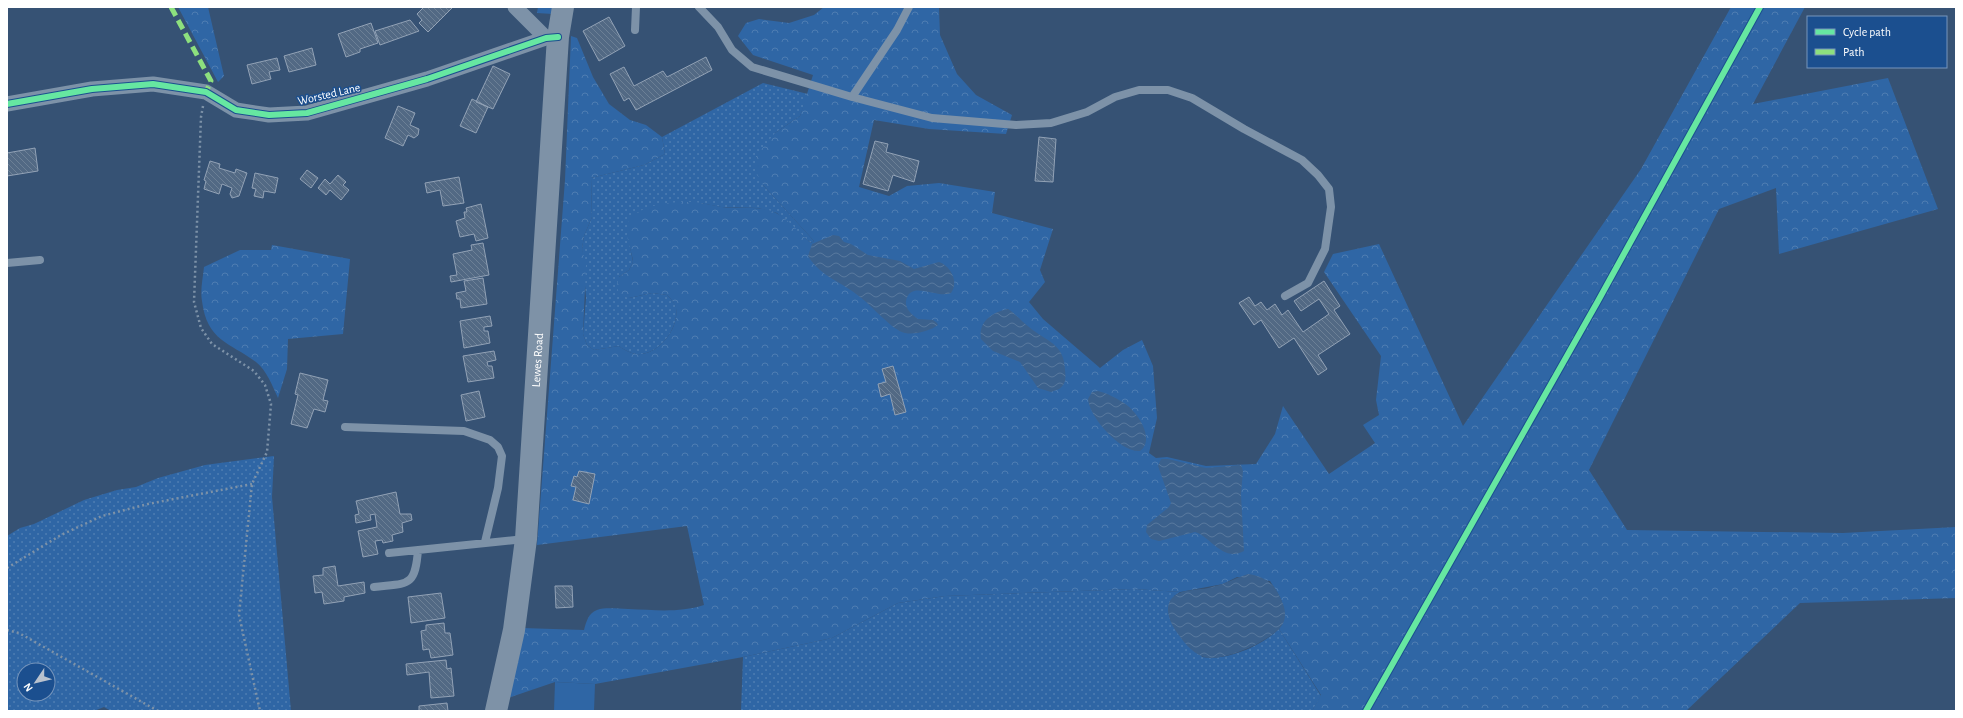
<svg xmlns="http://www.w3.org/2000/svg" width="1963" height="718" font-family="'Alegreya Sans',sans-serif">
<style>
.grass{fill:url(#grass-dots);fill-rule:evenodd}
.forest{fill:url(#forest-crowns)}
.pitch{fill:#2f66a5}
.water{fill:url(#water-waves)}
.building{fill:url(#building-back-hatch);stroke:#92a2b6}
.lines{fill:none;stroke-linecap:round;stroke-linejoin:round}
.path{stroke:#7d92a8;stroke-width:2.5;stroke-dasharray:2 3;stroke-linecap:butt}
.lane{stroke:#7d92a8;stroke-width:8}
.street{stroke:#7d92a8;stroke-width:15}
.highway{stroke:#7e92a7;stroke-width:22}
.quiet{stroke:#8de07e;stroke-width:5;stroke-dasharray:10 5;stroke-linecap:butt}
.cycleway-casing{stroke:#1b4f8f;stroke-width:8}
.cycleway{stroke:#66e7a1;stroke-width:6}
.labels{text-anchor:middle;stroke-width:3;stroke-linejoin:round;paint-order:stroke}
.street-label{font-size:12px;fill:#fff;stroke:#1b4f8f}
</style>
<defs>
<pattern id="grass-dots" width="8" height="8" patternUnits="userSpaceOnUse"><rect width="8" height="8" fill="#2f66a5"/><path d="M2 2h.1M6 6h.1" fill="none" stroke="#4e7db2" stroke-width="1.8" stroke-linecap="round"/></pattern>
<pattern id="forest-crowns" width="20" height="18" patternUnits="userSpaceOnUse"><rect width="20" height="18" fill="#2f66a5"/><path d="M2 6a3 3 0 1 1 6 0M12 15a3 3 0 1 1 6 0" fill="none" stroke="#4e7db2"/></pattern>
<pattern id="water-waves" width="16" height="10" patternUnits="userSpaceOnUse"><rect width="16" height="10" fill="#3b618d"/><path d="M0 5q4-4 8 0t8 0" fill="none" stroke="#58799e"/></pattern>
<pattern id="building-back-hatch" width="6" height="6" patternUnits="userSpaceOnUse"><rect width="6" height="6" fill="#526984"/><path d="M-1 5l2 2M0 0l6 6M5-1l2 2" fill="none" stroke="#6c8096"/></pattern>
</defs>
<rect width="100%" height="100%" fill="#365274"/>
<!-- grass -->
<path class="grass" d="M763,83L808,94L800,116L775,133L763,185L814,241L811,243L777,213L758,208L721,207L700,203L627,231L633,262L629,270L619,277L629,298L652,293L667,295C670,298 675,303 676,307C679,327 662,351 642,354C633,355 626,351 619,346L594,350L587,345L583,334L586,298L582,249L584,236L592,217L591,178L644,165L665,154L662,137Z
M274,456L272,497L291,711H111L104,707L94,711H7V536L20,528L34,524L84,500L117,490L136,487L158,478L205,465ZM24,670H48V694H24Z
M1134,589L1180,592L1174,596L1202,657C1227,661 1261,646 1279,629L1321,696L1312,711H741L743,657L832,638L898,603L945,596Z"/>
<!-- forest -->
<path class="forest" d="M178,7H208L224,76L218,82Z
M538,7H554L553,14L537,13Z
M824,7H939L940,35L957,74L976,95L1012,115L1006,134L929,129L874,120L859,187L889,196L907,186L939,183L995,192L992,213L1053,229L1040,270L1045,282L1029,302L1043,319L1100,368L1123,350L1142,340L1153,366L1157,418L1149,453L1156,458L1167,457L1206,466L1256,464L1275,434L1283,406L1329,474L1375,443L1363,425L1379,415L1376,400L1381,356L1324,272L1333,254L1379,244L1463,426L1641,169L1731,7H1805L1753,104L1888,78L1938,209L1779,254L1776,188L1719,209L1589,470L1627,530L1843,533L1956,527V598L1800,603L1686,711H1312L1321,695L1279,629C1291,612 1280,596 1270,581L1237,577L1223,584L1180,592L1134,589L945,596L898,603L832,638L743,657L595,684L555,682L505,699L522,628L584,630C586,623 588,613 597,610C606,607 618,609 628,609C655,610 679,613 704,605L687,526L537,545L565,180L571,36L577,38L593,77L609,104L630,120L646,125L662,137L665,154L644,165L591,178L592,217L584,236L582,249L586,265L583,334L587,345L594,350L619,346C626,351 633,355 642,354C662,351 679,327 676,308C675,303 670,298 667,295L652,293L629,298L619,295L617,285L619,277L629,270L633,262C632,250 624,235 628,223C635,203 684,200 701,203C708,204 715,206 722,207C740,209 760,205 776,213C787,218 802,235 811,243L814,241L763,185L756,173V156L775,133L800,116L813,75L753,55L738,36L746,23L759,19L789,23L814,15Z
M272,245L350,259L343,334L288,339L287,369L278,398C272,385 267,371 256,362C229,342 207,341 202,301C200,290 203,278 204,267L240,250H271Z"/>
<!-- pitch -->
<path class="pitch" d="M555,682L595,684L594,711H554Z"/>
<!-- water -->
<path class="water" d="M833,235L839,236L844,242L851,244L868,255L900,261L914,269L939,262C951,266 959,282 951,293C937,299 910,279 906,301C905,309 912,315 918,319L933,320L937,323L938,325C930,331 915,335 905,333C893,331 871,305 860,297C841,281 822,278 808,256L812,244Z
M1008,309C1016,314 1022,322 1029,327C1047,342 1064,343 1065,370C1066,378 1066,384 1059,389L1051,392L1038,388L1020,362L993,351L981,339C978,322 992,312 1008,309Z
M1098,391C1107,393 1116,398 1124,403C1137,411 1156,439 1140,451C1121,453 1089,417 1088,399L1092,392Z
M1161,459H1168L1206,468L1241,465L1243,471L1241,494L1244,551C1223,563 1209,535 1195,532L1159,541L1151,539L1146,532L1147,525L1169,507L1171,503L1158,466Z
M1248,574C1263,576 1272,582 1279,595C1283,604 1287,611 1284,621C1278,639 1226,660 1208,658C1195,656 1185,644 1178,634C1168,621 1160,599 1182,592C1191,589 1202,590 1212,587C1225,584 1236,578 1248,574Z"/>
<!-- building -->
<path class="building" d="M424,7H453L428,32L419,23L422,20L417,14Z
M609,17L625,46L599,61L583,31Z
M410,20L419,31L380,45L375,31Z
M371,23L378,43L360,49V52L346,57L338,34Z
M312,48L316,65L289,72L284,56Z
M706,57L712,70L636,110L629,98L624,101L610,74L624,67L634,86L663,71L667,77Z
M277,58L280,70L269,72L271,79L252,84L247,65Z
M493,66L510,74L493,109L476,102Z
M472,99L488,107L476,133L460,126Z
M398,106L415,113L410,125L419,129L418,135L414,138L408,135L403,146L385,138Z
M1039,137L1056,139L1053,182L1035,181Z
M875,141L888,144L886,152L919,161L914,182L893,175L888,191L863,184Z
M35,148L38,171L7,176V153Z
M210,161L220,164L219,168L235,173L236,169L247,173L239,196L232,198L230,194L232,188L222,184L219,194L204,189L206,181L204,180Z
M307,170L318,178L311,188L300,179Z
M255,173L278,178L275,193L264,191L263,198L254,196L256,189L252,188Z
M338,175L346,182L343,185L349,190L341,200L330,190L326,195L318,188L325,179L330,184Z
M459,177L464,203L443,206L440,190L427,193L425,183Z
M481,204L488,238L476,241L474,234L460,237L456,221L465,218L464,212H467L466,208Z
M483,243L489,275L451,282L450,276L457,275L453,254L472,250L471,245Z
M483,278L487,304L461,308L460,299H457L456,293L466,291L464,281Z
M1324,281L1340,306L1334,310L1350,334L1318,355L1327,369L1318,375L1294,338L1279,348L1261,320L1254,325L1239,303L1249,297L1255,306L1261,302L1267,310L1275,304L1282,315L1288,310L1303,332L1329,314L1319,299L1301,311L1294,301Z
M490,316L492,326L484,327V331H488L490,343L464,348L460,321Z
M494,351L496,360L487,362L488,366H492L494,378L468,382L463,356Z
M893,366L906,412L895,415L890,394L881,397L878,384L886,382L882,369Z
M300,373L328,380L323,400L328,401L325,412L314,409L307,428L291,424L298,395L295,394Z
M479,391L485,417L466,421L461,395Z
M579,471L595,474L589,504L573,500L576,487L571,486L574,476L577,477Z
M396,492L400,514H411L412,520L402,523L403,532L392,535L393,541L383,543L382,540L375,541L378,554L363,557L358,531L377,527L375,514L370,515L371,520L356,523L355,515L359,514L356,501Z
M335,566L338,586L364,582L365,593L344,597V601L324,604L322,592L315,593L313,576L323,575V568Z
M555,586H572L573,607L556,608Z
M441,593L445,618L411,623L408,597Z
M444,623L445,633H450L453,655L431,658L429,649L423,650L421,631L426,630V625Z
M446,660L447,669L451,668L454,696L431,698L429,672L407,675L406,664Z
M447,703L448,711H419V706Z"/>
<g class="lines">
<!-- path -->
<path class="path" d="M203,106L201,117L194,302L201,328L212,344L254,371L265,385L271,404L267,452L252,484L239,615L260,711
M7,568L61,535L102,516L148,504L252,484
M7,630L19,633L158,711"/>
<!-- lane -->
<path class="lane" d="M699,7L718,27L732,50L752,67L852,97L897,30L909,7
M635,30L636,7
M852,97L932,118L1016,125L1051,123L1087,112L1115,97L1139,90H1168L1192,98L1244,129L1302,160L1318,175L1329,189L1331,207L1325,249L1308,283L1285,296
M7,263L40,260
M345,427L464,431L490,440L498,447L502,456L498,488L485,542
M389,553L525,539
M374,587C408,583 415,588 418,550"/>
<!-- street -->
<path class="street" d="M515,7L546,38
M7,104L92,89L153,84L206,92L236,110L269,115L307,113L427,79L546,38L558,37"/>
<!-- highway -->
<path class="highway" id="s1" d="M496,711L514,630L526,539L558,37L563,7"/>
<!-- quiet -->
<path class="quiet" d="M171,7L211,81L206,92"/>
<defs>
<path id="cycleway" d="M7,104L92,89L153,84L206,92L236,110L269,115L307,113L427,79L546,38L558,37
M1366,711L1598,301L1760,7"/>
</defs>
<!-- cycleway casing -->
<use href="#cycleway" class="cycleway-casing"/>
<!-- cycleway -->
<use href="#cycleway" class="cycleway"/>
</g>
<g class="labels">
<!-- street labels -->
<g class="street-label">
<text transform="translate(329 94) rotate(-13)" y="4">Worsted Lane</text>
<text dy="4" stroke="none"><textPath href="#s1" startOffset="354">Lewes Road</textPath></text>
</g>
</g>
<!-- border -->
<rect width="1963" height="718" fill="none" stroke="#ffffff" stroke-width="16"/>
<!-- legend -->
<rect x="1807" y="16" width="140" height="52" fill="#1b4f8f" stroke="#7695bc"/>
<rect x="1815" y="29" width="20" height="6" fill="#66e7a1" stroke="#7695bc"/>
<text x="1843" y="36" font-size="12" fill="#ffffff">Cycle path</text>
<rect x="1815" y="49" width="20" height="6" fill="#8de07e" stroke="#7695bc"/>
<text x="1843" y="56" font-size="12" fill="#ffffff">Path</text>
<!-- north arrow -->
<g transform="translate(36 682) rotate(235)"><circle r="19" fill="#1b4f8f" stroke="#7695bc"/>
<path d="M0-3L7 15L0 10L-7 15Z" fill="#b9c2ce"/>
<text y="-6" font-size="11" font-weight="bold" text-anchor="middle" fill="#ffffff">N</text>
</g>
</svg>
